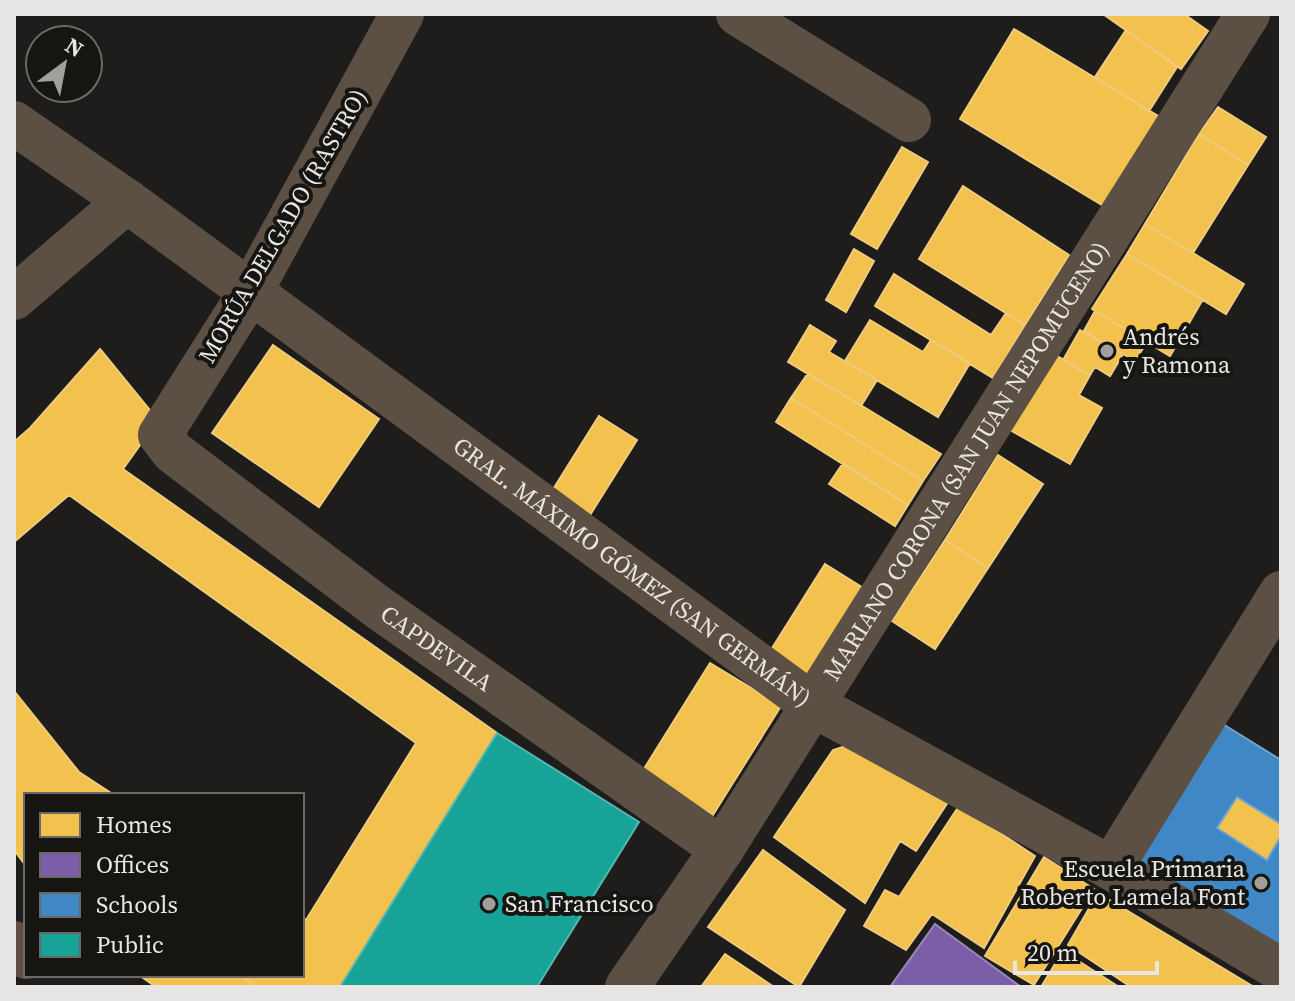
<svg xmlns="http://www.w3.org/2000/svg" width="1295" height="1001" font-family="'Source Serif 4',serif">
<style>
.homes{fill:#f2c14e;stroke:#efcc7b;stroke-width:2}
.offices{fill:#7b5ea7;stroke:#9b87b9;stroke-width:2}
.schools{fill:#3f88c5;stroke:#71a4ce;stroke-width:2}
.public{fill:#17a398;stroke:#55b7af;stroke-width:2}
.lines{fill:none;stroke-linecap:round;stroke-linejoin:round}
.street{stroke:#5c5044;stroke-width:44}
.secondary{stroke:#615041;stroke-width:44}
.poi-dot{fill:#a1a09e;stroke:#161512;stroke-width:3}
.labels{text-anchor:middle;stroke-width:8;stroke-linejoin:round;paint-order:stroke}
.street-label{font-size:24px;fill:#e7e6e4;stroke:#161512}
.poi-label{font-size:24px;fill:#e7e6e4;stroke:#161512;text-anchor:start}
</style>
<rect width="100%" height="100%" fill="#1e1d1c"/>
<!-- homes -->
<path class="homes" d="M1103,14H1184L1208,31L1181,69Z
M1014,29L1160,117L1105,207L960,119Z
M1126,30L1177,67L1149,111L1095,77Z
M1218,107L1266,137L1248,165L1199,134Z
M1199,134L1248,165L1193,253L1145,224Z
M902,147L928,162L877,249L851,234Z
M963,186L1069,255L1025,325L919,259Z
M1145,224L1244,284L1226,314L1127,254Z
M854,249L874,261L846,312L826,300Z
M1127,254L1203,299L1170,356L1092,309Z
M894,274L991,335L1006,313L1025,325L993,378L875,306Z
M1095,311L1147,342L1135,361L1084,331Z
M870,320L923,352L931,340L970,363L938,417L845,361Z
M810,325L836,341L829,352L877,380L861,406L788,362Z
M1080,330L1123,354L1110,376L1095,367L1090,375L1063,360Z
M273,345L379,419L319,507L212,433Z
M100,349L158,420L123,469L497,733L340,987H258L240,975H302V917L306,920L416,743L69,495L14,542V442L30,428Z
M1054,354L1090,375L1079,395L1102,408L1070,464L1010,430Z
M808,373L941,454L923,481L791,398Z
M791,398L923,481L908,505L776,422Z
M599,416L637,440L590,515L552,491Z
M998,455L1043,484L988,568L945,540Z
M843,463L908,505L895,526L829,484Z
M945,540L988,568L935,649L892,621Z
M825,564L865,589L809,678L769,653Z
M710,663L781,706L713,815L642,772Z
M14,691L79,772L114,795H26V866L14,850Z
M858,742L950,799L916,851L900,841L865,903L774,837L833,750Z
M1237,797L1281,824V836L1267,860L1217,828Z
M959,806L1035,856L984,948L932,914L906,950L864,926L885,890L899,897Z
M763,850L845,910L799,987L708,927Z
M1044,857L1094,889L1034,985L985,956Z
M1098,893L1254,987H1131L1068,945Z
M1063,951L1119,987H1041Z
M725,954L774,987H701Z
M139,975H240L258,987H156Z"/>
<!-- offices -->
<path class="offices" d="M935,924L1021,987H890Z"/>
<!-- schools -->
<path class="schools" d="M1218,721L1281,760V824L1237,797L1217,828L1267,860L1281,836V951L1133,858Z"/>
<!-- public -->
<path class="public" d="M497,733L639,822L537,987H340Z"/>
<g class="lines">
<!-- street -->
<g class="street">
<path id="s1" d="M402,14L251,291L160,435L173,452L379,608L722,849"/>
<path d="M738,14L909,120"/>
<path id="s2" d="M14,123L127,201L813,705L1111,868L1281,970"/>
<path d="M14,298L127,201"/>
<path d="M1111,868L1281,593"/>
<path id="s3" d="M627,987L722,849L1248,14"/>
</g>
<!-- secondary -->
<path class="secondary" d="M14,943L26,957"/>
</g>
<!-- markers -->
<g class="poi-dot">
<circle cx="1107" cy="351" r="8"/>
<circle cx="1261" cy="883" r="8"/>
<circle cx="489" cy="904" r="8"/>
</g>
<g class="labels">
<!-- street labels -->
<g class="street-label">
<text transform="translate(283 226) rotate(-60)" y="8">MORÚA DELGADO (RASTRO)</text>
<text dy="8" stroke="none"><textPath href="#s3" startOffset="626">MARIANO CORONA (SAN JUAN NEPOMUCENO)</textPath></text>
<text dy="8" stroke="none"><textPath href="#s2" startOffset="764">GRAL. MÁXIMO GÓMEZ (SAN GERMÁN)</textPath></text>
<text dy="8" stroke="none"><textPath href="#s1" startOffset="836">CAPDEVILA</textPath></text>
</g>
<!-- poi labels -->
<g class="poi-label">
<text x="1123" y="345">Andrés<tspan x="1123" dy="28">y Ramona</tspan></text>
<text x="1245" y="877" text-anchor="end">Escuela Primaria<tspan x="1245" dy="28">Roberto Lamela Font</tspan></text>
<text x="505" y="912">San Francisco</text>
</g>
</g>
<!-- border -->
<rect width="1295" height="1001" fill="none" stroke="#e7e6e4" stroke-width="32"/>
<!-- legend -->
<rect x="24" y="793" width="280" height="184" fill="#161512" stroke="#6a6966" stroke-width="2"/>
<rect x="40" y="813" width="40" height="24" fill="#f2c14e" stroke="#6a6966" stroke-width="2"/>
<text x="96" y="833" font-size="24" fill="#e7e6e4">Homes</text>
<rect x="40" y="853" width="40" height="24" fill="#7b5ea7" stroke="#6a6966" stroke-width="2"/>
<text x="96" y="873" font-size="24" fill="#e7e6e4">Offices</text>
<rect x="40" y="893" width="40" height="24" fill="#3f88c5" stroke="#6a6966" stroke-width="2"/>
<text x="96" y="913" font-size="24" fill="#e7e6e4">Schools</text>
<rect x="40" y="933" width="40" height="24" fill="#17a398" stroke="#6a6966" stroke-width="2"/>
<text x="96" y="953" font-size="24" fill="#e7e6e4">Public</text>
<!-- north arrow -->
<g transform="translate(64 64) rotate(32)"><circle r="38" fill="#161512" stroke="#6a6966" stroke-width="2"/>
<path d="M0-6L14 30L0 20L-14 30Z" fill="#a1a09e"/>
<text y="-12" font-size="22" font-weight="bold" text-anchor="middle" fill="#e7e6e4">N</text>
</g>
<!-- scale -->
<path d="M1015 961v12h142v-12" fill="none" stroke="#e7e6e4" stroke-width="4"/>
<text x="1027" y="961" font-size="24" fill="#e7e6e4" stroke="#161512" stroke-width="6" paint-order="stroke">20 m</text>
</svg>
